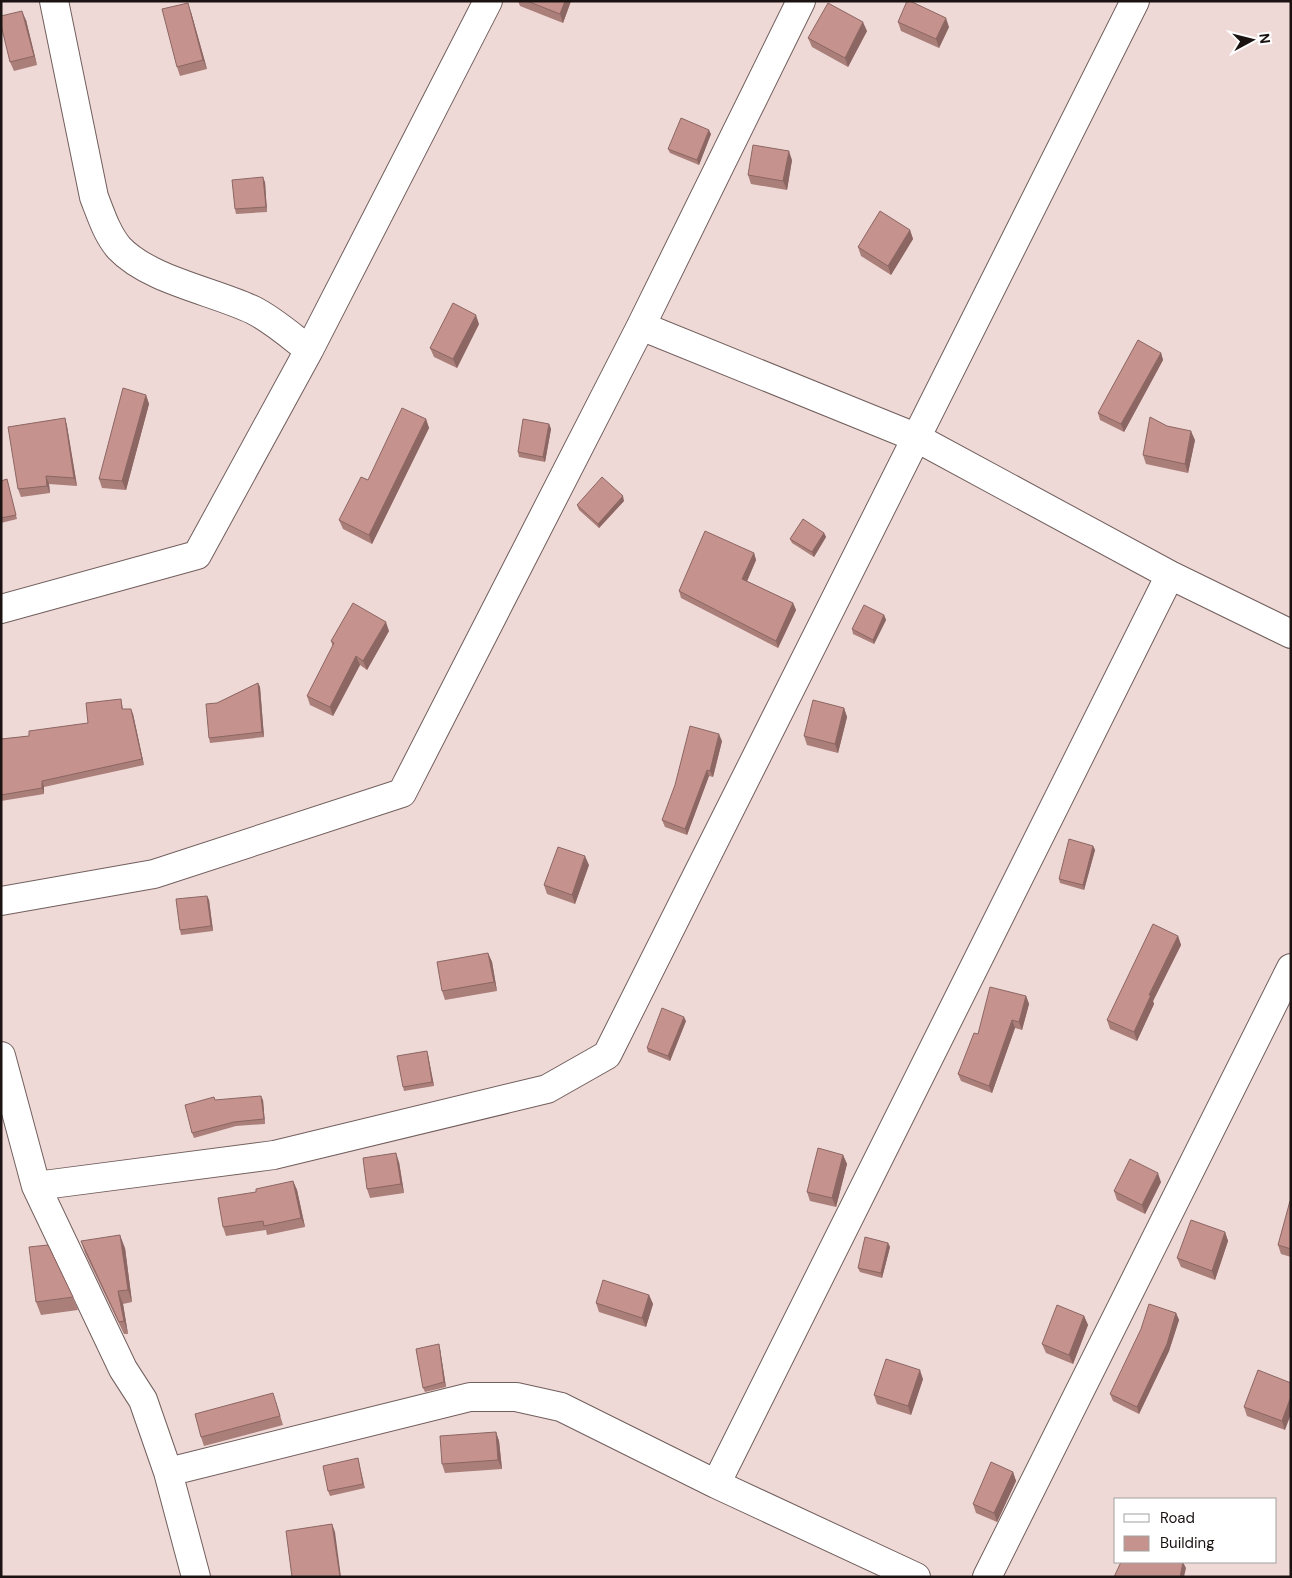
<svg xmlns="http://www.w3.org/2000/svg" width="1292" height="1578" font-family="'DM Sans',sans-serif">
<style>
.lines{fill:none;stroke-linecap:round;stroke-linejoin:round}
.minor-casing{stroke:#715f5d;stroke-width:30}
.minor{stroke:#fff;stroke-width:28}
.wall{fill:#aa7e79}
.shaded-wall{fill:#8b6663}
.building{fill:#c6928d;stroke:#8b6663}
</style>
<rect width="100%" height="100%" fill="#efd9d7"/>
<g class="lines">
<defs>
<path id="minor" d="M54,1L94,197C101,215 107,234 119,248C149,280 213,291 253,310C273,320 291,336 309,350
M641,326L915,437L1170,575L1291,634
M1,609L197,555L309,350L488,1
M1,901L154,874L402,793L641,326L801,1
M1,1056L36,1186L123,1369L143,1400L168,1472L196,1577
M36,1186L274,1155L547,1089L607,1055L1135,1
M168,1472L470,1397H516L561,1407L716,1484L916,1577
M716,1484L1170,575
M987,1577L1291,968"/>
</defs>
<!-- minor casing -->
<use href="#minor" class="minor-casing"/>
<!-- minor -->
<use href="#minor" class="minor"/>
</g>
<!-- wall -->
<path class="wall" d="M518,1H571L563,23L520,6Z
M191,12L207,69L180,76L177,67Z
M26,20L37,65L14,71L10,62Z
M898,22L949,27L939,48L901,31Z
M867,31L848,67L812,47L808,38Z
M711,134L699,165L670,153L668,149Z
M792,160L787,190L751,184L748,175Z
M265,182L267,212L236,214L235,209Z
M910,230L913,239L891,275L861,256L858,247Z
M479,324L457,368L434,357L430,348Z
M1161,353L1163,360L1124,432L1100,420L1098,413Z
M146,395L149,404L126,490L102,488L99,479Z
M65,418L67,426L77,486L49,484L50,493L21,497L18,489Z
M426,419L429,428L372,544L343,529L339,520L368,480Z
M549,424L551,429L545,462L519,457L518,452Z
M1195,440L1188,473L1146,464L1143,455Z
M7,479L17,519L1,523V481Z
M624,501L599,528L579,510L577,505Z
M824,533L826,537L814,557L792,543L790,539Z
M754,553L756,560L747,581L793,603L796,610L778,648L681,598L679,591Z
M884,615L886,620L874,644L853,634L852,629Z
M389,631L367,670L360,665L333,716L310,705L307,696L333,647L331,641Z
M258,683L260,687L264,737L210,743L209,738L217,703Z
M121,699L123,709L133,714L144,765L44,787V794L1,801V739L29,736L88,723Z
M844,708L847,717L838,753L807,745L804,736Z
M722,741L713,777L709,776L687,835L665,827L662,820Z
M1093,846L1095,850L1084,890L1060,883L1059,879Z
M589,865L575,904L547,894L544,885Z
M207,896L209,900L213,931L181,935L180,930Z
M1178,936L1181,945L1153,1001L1154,1004L1137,1041L1110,1029L1107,1020Z
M488,953L492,962L497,991L445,1000L442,991Z
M1026,996L1029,1004L1022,1030L1015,1028L992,1093L961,1081L958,1074L978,1034Z
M686,1021L670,1061L648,1052L647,1048Z
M428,1055L434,1086L404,1091L403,1087Z
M215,1100H263L265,1124L236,1126L194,1138L192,1133Z
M843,1155L847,1164L836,1207L810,1201L807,1192Z
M399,1162L404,1193L370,1198L367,1189Z
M293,1181L297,1190L305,1227L267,1235L266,1230L226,1236L223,1227L256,1192Z
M1161,1182L1145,1214L1117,1200L1114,1191Z
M1291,1201V1257L1281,1254L1278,1245Z
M1225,1232L1228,1241L1215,1280L1181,1267L1177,1258Z
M81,1241L125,1248L132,1302L123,1304L128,1334H124L85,1253Z
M888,1243L890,1247L882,1278L860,1272L858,1268Z
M649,1295L653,1304L646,1327L599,1312L596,1303Z
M73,1297L78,1310L41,1315L36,1302Z
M1176,1313L1179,1320L1169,1351L1139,1414L1113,1401L1110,1394Z
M1084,1316L1088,1325L1073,1364L1046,1353L1042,1344Z
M440,1349L446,1387L425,1392L423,1388Z
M923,1379L911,1415L877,1404L874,1395Z
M1291,1383L1285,1430L1247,1416L1244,1407Z
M276,1402L283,1425L204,1446L201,1437Z
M496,1432L499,1441L502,1469L445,1473L442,1464Z
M358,1458L365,1488L330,1496L328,1491Z
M1013,1472L1016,1481L997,1522L976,1513L973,1504Z"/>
<!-- shaded-wall -->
<path class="shaded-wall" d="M565,1H571L563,23L560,14Z
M188,3L191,12L207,69L203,60Z
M22,11L26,20L37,65L34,56Z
M946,18L949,27L939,48L936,39Z
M863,22L867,31L848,67L845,58Z
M709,130L711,134L699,165L697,160Z
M789,151L792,160L787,190L783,181Z
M263,177L265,182L267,212L266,207Z
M910,230L913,239L891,275L888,266Z
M476,315L479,324L457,368L453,359Z
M1161,353L1163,360L1124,432L1121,424Z
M146,395L149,404L126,490L122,481Z
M65,418L67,426L77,486L74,478Z
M426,419L429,428L372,544L369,535Z
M549,424L551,429L545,462L543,457Z
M1191,431L1195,440L1188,473L1185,464Z
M46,476L49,484L50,493L47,486Z
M623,496L624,501L599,528L598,524Z
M824,533L826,537L814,557L812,552Z
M754,553L756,560L745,586L742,579Z
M793,603L796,610L778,648L776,641Z
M884,615L886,620L874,644L873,640Z
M386,622L389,631L367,670L363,661Z
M356,656L360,665L333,716L330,707Z
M258,683L260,687L264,737L262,732Z
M844,708L847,717L838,753L835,744Z
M131,709L133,714L144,765L142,759Z
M719,734L722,741L713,777L710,771Z
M707,770L709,776L687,835L685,829Z
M42,781L44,787V794L42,788Z
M1093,846L1095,850L1084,890L1083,885Z
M585,856L589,865L575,904L572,895Z
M207,896L209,900L213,931L211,926Z
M1178,936L1181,945L1153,1001L1154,1004L1137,1041L1134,1032L1149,995Z
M488,953L492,962L497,991L494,982Z
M1026,996L1029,1004L1022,1030L1019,1022Z
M684,1017L686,1021L670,1061L668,1056Z
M1012,1020L1015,1028L992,1093L989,1086Z
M427,1051L428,1055L434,1086L432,1082Z
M261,1096L263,1100L265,1124L264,1119Z
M396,1153L399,1162L404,1193L401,1184Z
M843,1155L847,1164L836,1207L832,1198Z
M1158,1173L1161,1182L1145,1214L1142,1205Z
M293,1181L297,1190L305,1227L301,1218Z
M1225,1232L1228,1241L1215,1280L1212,1271Z
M120,1235L125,1248L132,1302L128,1290Z
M888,1243L890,1247L882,1278L881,1273Z
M118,1291L123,1304L128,1334L124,1321Z
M649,1295L653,1304L646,1327L642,1318Z
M1176,1313L1179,1320L1169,1351L1139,1414L1137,1407Z
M1084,1316L1088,1325L1073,1364L1069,1355Z
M439,1344L440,1349L446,1387L444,1382Z
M920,1370L923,1379L911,1415L908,1406Z
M1291,1396V1414L1285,1430L1282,1421Z
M496,1432L499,1441L502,1469L498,1460Z
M1013,1472L1016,1481L997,1522L994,1513Z
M332,1524L335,1532L341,1577H340Z
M1183,1562L1186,1568L1184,1577H1180Z"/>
<!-- building -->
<path class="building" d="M527,1H565L560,14Z
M907,1H910L946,18L936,39L898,22Z
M188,3L203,60L177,67L162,9Z
M828,3L863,22L845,58L808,38Z
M22,11L34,56L10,62L1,25V16Z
M681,118L709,130L697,160L668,149Z
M753,145L789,151L783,181L748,175Z
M263,177L266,207L235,209L232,180Z
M880,211L910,230L888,266L858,247Z
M453,303L476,315L453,359L430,348Z
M1138,340L1161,353L1121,424L1098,413Z
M123,388L146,395L122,481L99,479Z
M402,408L426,419L369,535L339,520L361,477L368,480Z
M1150,417L1167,426L1191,431L1185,464L1143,455Z
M65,418L74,478L46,476L47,486L18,489L8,427Z
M523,419L549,424L543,457L518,452Z
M602,477L623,496L598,524L577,505Z
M7,479L16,515L1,518V481Z
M803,519L824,533L812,552L790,539Z
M705,531L754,553L742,579L793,603L776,641L679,591Z
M353,603L386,622L363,661L356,656L330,707L307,696L334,643L331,641Z
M864,605L884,615L873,640L852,629Z
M258,683L262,732L209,738L206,704L217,703Z
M121,699L122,709H131L142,759L42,781V788L1,795V739L29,736V731L88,723L86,703Z
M813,700L844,708L835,744L804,736Z
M690,726L719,734L710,771L707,770L685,829L662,820L675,785Z
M1069,839L1093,846L1083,885L1059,879Z
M558,847L585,856L572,895L544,885Z
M207,896L211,926L180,930L176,899Z
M1153,924L1178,936L1149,995H1151L1134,1032L1107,1020Z
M488,953L494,982L442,991L437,962Z
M990,987L1026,996L1019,1022L1012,1020L989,1086L958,1074L974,1033L978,1034Z
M662,1008L684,1017L668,1056L647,1048Z
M427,1051L432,1082L403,1087L397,1056Z
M261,1096L264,1119L234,1122L192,1133L185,1105L214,1097L215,1100Z
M818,1148L843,1155L832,1198L807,1192Z
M396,1153L401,1184L367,1189L363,1158Z
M1130,1159L1158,1173L1142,1205L1114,1191Z
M293,1181L301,1218L264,1226L263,1221L223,1227L218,1198L256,1192V1189Z
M1290,1201H1291V1249L1278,1245Z
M1191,1220L1225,1232L1212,1271L1177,1258Z
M120,1235L128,1290L118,1291L124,1321L119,1322L81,1241Z
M865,1237L888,1243L881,1273L858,1268Z
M48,1245L73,1297L36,1302L29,1247Z
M603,1280L649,1295L642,1318L596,1303Z
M1149,1304L1176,1313L1167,1344L1137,1407L1110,1394L1141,1329Z
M1057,1305L1084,1316L1069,1355L1042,1344Z
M439,1344L444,1382L423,1388L416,1349Z
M886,1359L920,1370L908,1406L874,1395Z
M1258,1370L1291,1383V1396L1282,1421L1244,1407Z
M273,1393L280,1416L201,1437L195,1414Z
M496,1432L498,1460L442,1464L440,1436Z
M358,1458L363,1484L328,1491L323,1466Z
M991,1462L1013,1472L994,1513L973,1504Z
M332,1524L340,1577H292L286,1531Z
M1121,1562H1183L1180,1577H1114Z"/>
<!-- border -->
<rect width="1292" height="1578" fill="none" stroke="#1a1312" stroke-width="5"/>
<!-- legend -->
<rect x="1114" y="1498" width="162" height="65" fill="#ffffff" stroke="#a3a1a0"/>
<rect x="1124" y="1514" width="25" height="8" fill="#ffffff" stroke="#a3a1a0"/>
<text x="1160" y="1523" font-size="15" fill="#1a1312">Road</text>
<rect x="1124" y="1536" width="25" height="15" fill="#c6928d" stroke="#a3a1a0"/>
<text x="1160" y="1548" font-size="15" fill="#1a1312">Building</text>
<!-- north arrow -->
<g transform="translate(1252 40) rotate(83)" stroke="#ffffff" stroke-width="4" paint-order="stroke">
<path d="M0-4L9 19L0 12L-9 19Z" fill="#1a1312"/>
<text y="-8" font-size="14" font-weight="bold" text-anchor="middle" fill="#1a1312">N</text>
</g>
</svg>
